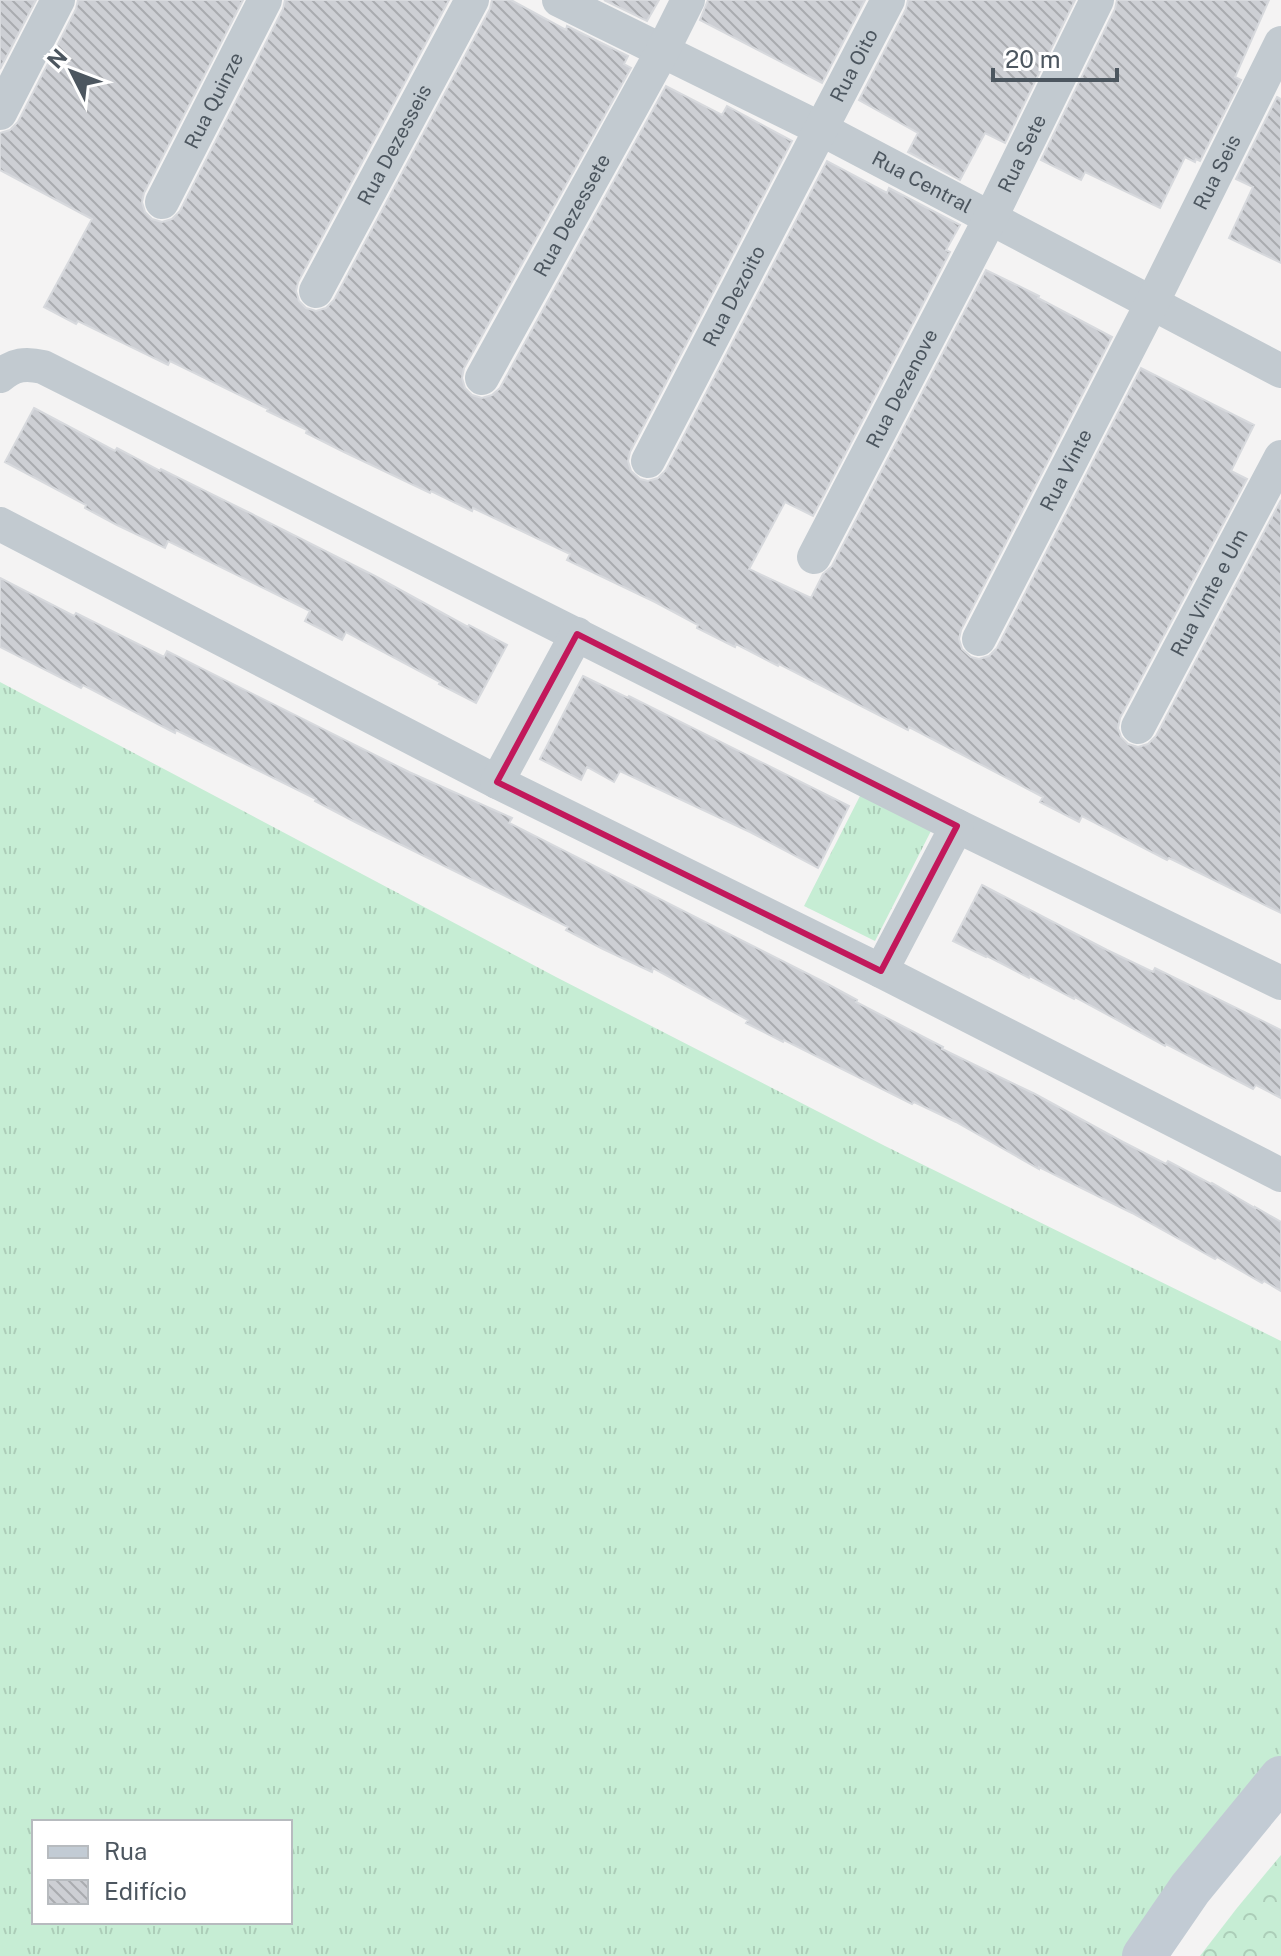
<svg xmlns="http://www.w3.org/2000/svg" width="1281" height="1956" font-family="'Public Sans',sans-serif">
<style>
.grass{fill:url(#grass-tufts);fill-rule:evenodd}
.forest{fill:url(#forest-crowns)}
.building{fill:url(#building-back-hatch);stroke:#d7d9dd;stroke-width:2}
.lines{fill:none;stroke-linecap:round;stroke-linejoin:round}
.street{stroke:#c2cad0;stroke-width:34}
.secondary{stroke:#c2cbd4;stroke-width:44}
.marked{fill:none;stroke:#c2185b;stroke-width:6;stroke-linejoin:round}
.labels{text-anchor:middle;stroke-width:6;stroke-linejoin:round;paint-order:stroke}
.street-label{font-size:20px;fill:#4c565f;stroke:#fff}
</style>
<defs>
<pattern id="grass-tufts" width="24" height="20" patternUnits="userSpaceOnUse" patternTransform="scale(2)"><rect width="24" height="20" fill="#c6edd4"/><path d="M3 7l-1-3M5 7V3M7 7l1-3M15 17l-1-3M17 17v-4M19 17l1-3" fill="none" stroke="#accdb8"/></pattern>
<pattern id="forest-crowns" width="20" height="18" patternUnits="userSpaceOnUse" patternTransform="scale(2)"><rect width="20" height="18" fill="#c6edd4"/><path d="M2 6a3 3 0 1 1 6 0M12 15a3 3 0 1 1 6 0" fill="none" stroke="#accdb8"/></pattern>
<pattern id="building-back-hatch" width="6" height="6" patternUnits="userSpaceOnUse" patternTransform="scale(2)"><rect width="6" height="6" fill="#cdcfd4"/><path d="M-1 5l2 2M0 0l6 6M5-1l2 2" fill="none" stroke="#a9abaf"/></pattern>
</defs>
<rect width="100%" height="100%" fill="#f4f3f3"/>
<!-- grass -->
<path class="grass" d="M0,682L556,977L885,1146L1281,1341V1758L1129,1956H0ZM34,1822H290V1922H34Z
M861,794L932,829L875,941L804,906Z"/>
<!-- forest -->
<path class="forest" d="M1281,1855V1956H1200L1237,1908Z"/>
<!-- building -->
<path class="building" d="M0,0H36L0,69Z
M78,0H243L144,193L142,202L145,212L152,219L162,222L172,219L180,211L283,9L285,0H449L298,282L296,291L299,301L306,308L316,311L326,308L334,300L490,9L492,0H511L566,30L567,26L628,56L624,64L631,68L464,368L462,378L465,388L472,395L482,398L492,395L500,388L666,86L722,115L727,106L792,141L630,452L628,461L631,471L640,479L648,481L658,478L666,470L827,161L887,193L889,188L960,225L946,250L950,252L813,516L785,502L749,569L811,598L823,574L832,566L986,270L1039,296L1038,298L1112,337L961,630L959,639L962,649L971,657L979,659L989,656L997,648L1141,368L1254,425L1231,471L1247,479L1120,718L1118,728L1121,737L1128,744L1138,747L1148,744L1156,736L1281,500V913L1169,858L1167,860L1082,816L1079,822L1040,802L1043,797L909,727L908,730L779,664L778,666L736,644L735,647L697,628L698,625L655,602L567,560L570,554L473,508L472,511L431,491L430,493L344,452L306,433L307,430L267,411L268,409L170,361L168,365L78,321L76,324L44,307L92,219L0,170V133L10,130L18,122L76,9Z
M604,0H659L647,21Z
M708,0H865L822,83L700,20Z
M908,0H1075L1005,143L985,133L960,180L908,152L918,133L859,100L906,9Z
M1117,0H1269L1235,77L1241,80L1200,161L1196,159L1195,162L1185,157L1160,208L1085,172L1081,180L1041,160L1115,9Z
M1277,97L1281,99V263L1229,238L1253,187L1236,179Z
M34,408L115,451L117,448L160,471L161,469L252,514L375,576L468,627L469,625L507,645L476,703L439,684L440,682L346,632L342,640L305,621L310,611L168,541L165,548L117,525L85,508L86,505L5,462Z
M0,578L74,616L76,613L164,657L167,651L409,772L512,818L509,823L822,981L857,1000L856,1002L943,1047L942,1049L1035,1094L1123,1142L1166,1164L1168,1161L1211,1184L1212,1183L1255,1208V1207L1281,1222V1291L1264,1281L1262,1283L1217,1257L1215,1259L1132,1213L1039,1167V1169L956,1122L914,1102L912,1104L784,1040L783,1042L746,1023L748,1020L653,968L652,972L603,949L566,930L568,927L357,823L315,801L316,799L223,753L176,730L175,733L83,685L81,688L0,647Z
M583,676L628,698L629,696L849,806L818,868L750,832L620,771L614,782L587,767L581,780L540,759Z
M982,885L1107,950L1153,972L1155,968L1281,1030V1098L1256,1085L1253,1089L1166,1044L1165,1046L1075,997L1074,999L1030,976L1029,978L987,956L986,957L953,941Z"/>
<g class="lines">
<!-- street -->
<g class="street">
<path id="s1" d="M559,0L821,129L1281,371"/>
<path d="M0,113L58,0"/>
<path id="s2" d="M162,202L265,0"/>
<path id="s3" d="M316,291L472,0"/>
<path d="M0,376C14,364 26,363 43,367L957,826L1281,983"/>
<path id="s4" d="M482,378L662,52L688,0"/>
<path id="s5" d="M648,461L888,0"/>
<path d="M0,524L497,782L881,971L1281,1175"/>
<path id="s6" d="M814,557L990,219L1097,0"/>
<path id="s7" d="M979,639L1152,303L1281,43"/>
<path id="s8" d="M1138,727L1281,457"/>
<path d="M497,782L577,634"/>
<path d="M881,971L957,826"/>
</g>
<!-- secondary -->
<path class="secondary" d="M1144,1956L1190,1889L1281,1778"/>
</g>
<!-- marked area -->
<path class="marked" d="M577,634L957,826L881,971L497,782Z"/>
<g class="labels">
<!-- street labels -->
<g class="street-label">
<text dy="7" stroke="none"><textPath href="#s5" startOffset="446">Rua Oito</textPath></text>
<text dy="7" stroke="none"><textPath href="#s2" startOffset="114">Rua Quinze</textPath></text>
<text dy="7" stroke="none"><textPath href="#s3" startOffset="166">Rua Dezesseis</textPath></text>
<text dy="7" stroke="none"><textPath href="#s6" startOffset="454">Rua Sete</textPath></text>
<text dy="7" stroke="none"><textPath href="#s7" startOffset="524">Rua Seis</textPath></text>
<text dy="7" stroke="none"><textPath href="#s1" startOffset="406">Rua Central</textPath></text>
<text dy="7" stroke="none"><textPath href="#s4" startOffset="186">Rua Dezessete</textPath></text>
<text dy="7" stroke="none"><textPath href="#s5" startOffset="186">Rua Dezoito</textPath></text>
<text dy="7" stroke="none"><textPath href="#s6" startOffset="190">Rua Dezenove</textPath></text>
<text dy="7" stroke="none"><textPath href="#s7" startOffset="190">Rua Vinte</textPath></text>
<text dy="7" stroke="none"><textPath href="#s8" startOffset="152">Rua Vinte e Um</textPath></text>
</g>
</g>
<!-- legend -->
<rect x="32" y="1820" width="260" height="104" fill="#ffffff" stroke="#b7bbbf" stroke-width="2"/>
<rect x="48" y="1846" width="40" height="12" fill="#c2cbd4" stroke="#b7bbbf" stroke-width="2"/>
<text x="104" y="1860" font-size="24" fill="#4c565f">Rua</text>
<rect x="48" y="1880" width="40" height="24" fill="url(#building-back-hatch)" stroke="#b7bbbf" stroke-width="2"/>
<text x="104" y="1900" font-size="24" fill="#4c565f">Edifício</text>
<!-- north arrow -->
<g transform="translate(72 72) rotate(312)" stroke="#ffffff" stroke-width="6" paint-order="stroke">
<path d="M0-6L14 30L0 20L-14 30Z" fill="#4c565f"/>
<text y="-12" font-size="22" font-weight="bold" text-anchor="middle" fill="#4c565f">N</text>
</g>
<!-- scale -->
<path d="M993 68v12h124v-12" fill="none" stroke="#4c565f" stroke-width="4"/>
<text x="1005" y="68" font-size="24" fill="#4c565f" stroke="#ffffff" stroke-width="6" paint-order="stroke">20 m</text>
</svg>
